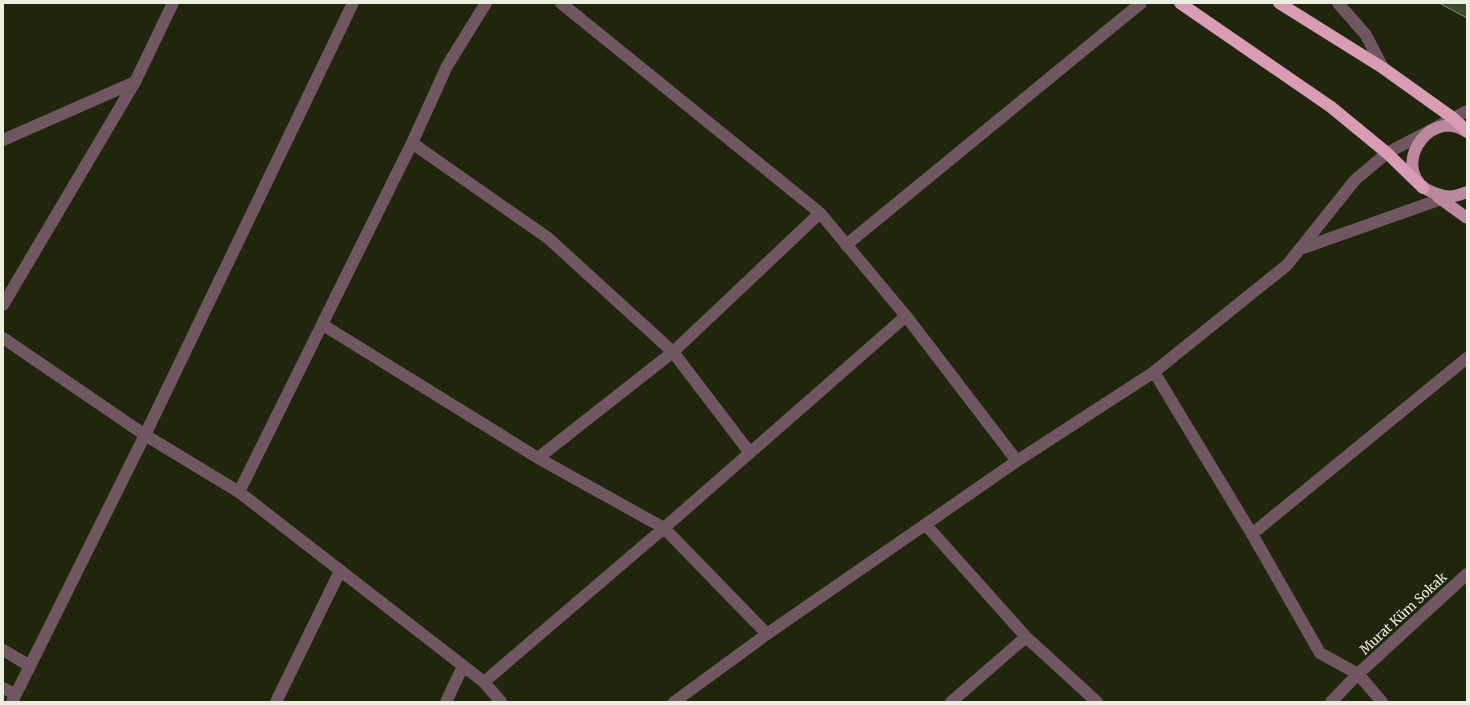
<svg xmlns="http://www.w3.org/2000/svg" width="1470" height="705" font-family="Merriweather,serif">
<style>
.building{fill:#3f472b;stroke:#848e6f}
.lines{fill:none;stroke-linecap:round;stroke-linejoin:round}
.minor{stroke:#6f5660;stroke-width:12}
.major{stroke:#bb889d;stroke-width:12}
.highway{stroke:#da9bb5;stroke-width:12}
.labels{text-anchor:middle;stroke-width:3.5;stroke-linejoin:round;paint-order:stroke}
.street-label{font-size:13px;fill:#eaefdf;stroke:#1f260b}
</style>
<rect width="100%" height="100%" fill="#1f260b"/>
<!-- building -->
<path class="building" d="M1439,3H1467V18Z"/>
<g class="lines">
<!-- minor -->
<path class="minor" d="M561,3L820,213L906,316L1017,461
M1338,3L1366,35L1383,68
M3,140L135,82
M412,143L548,238L673,352L750,453
M846,245L1141,3
M1303,248L1441,199L1449,198
M3,305L135,82L173,3
M323,325L538,458L664,528L767,634
M3,338L145,435L239,492L484,682L501,702
M1154,372L1252,534L1320,653L1358,674L1382,702
M538,458L673,352L820,213
M239,492L412,143L447,66L486,3
M926,525L1026,637L1097,702
M1252,534L1467,358
M3,650L30,666
M484,682L664,528L906,316
M3,688L15,694
M12,702L145,435L353,3
M276,702L340,571
M446,702L463,666
M674,702L767,634L1017,461L1154,372L1287,265L1355,180L1387,153L1467,111
M951,702L1026,637
M1331,702L1358,674L1467,574"/>
<!-- major -->
<path class="major" d="M1467,132C1426,105 1388,174 1432,192C1447,198 1452,198 1467,192
M1438,197L1467,218"/>
<!-- highway -->
<path class="highway" d="M1180,3L1331,107L1387,153L1423,188
M1279,3L1383,68L1453,118L1467,131"/>
</g>
<g class="labels">
<!-- street labels -->
<g class="street-label">
<text transform="translate(1403 613) rotate(-43)" y="5">Murat Küm Sokak</text>
</g>
</g>
<!-- border -->
<rect width="1470" height="705" fill="none" stroke="#eaefdf" stroke-width="8"/>
</svg>
